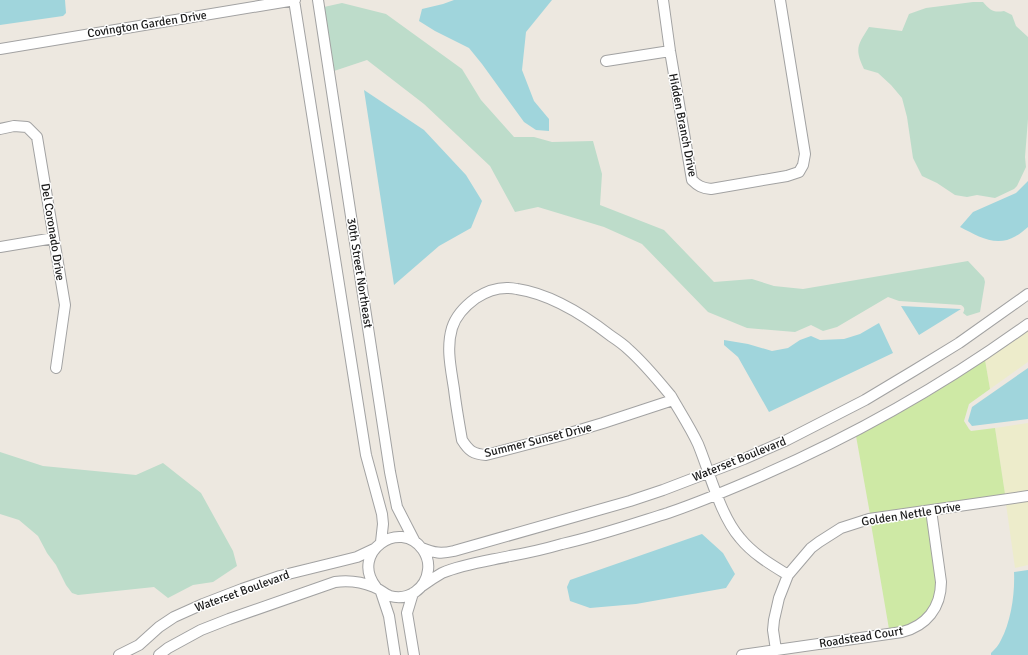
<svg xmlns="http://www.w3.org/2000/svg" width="1028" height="655" font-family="Signika,sans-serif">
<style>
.farmland{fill:#edeccb}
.grass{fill:#cee9a5}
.wetland{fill:#bddcca}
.water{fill:#a0d5dc}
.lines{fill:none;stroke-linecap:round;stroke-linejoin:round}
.minor-casing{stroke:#a2a2a2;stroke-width:12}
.minor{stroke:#fff;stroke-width:10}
.labels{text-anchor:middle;stroke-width:3;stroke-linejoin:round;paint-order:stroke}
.street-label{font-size:12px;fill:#1b1b1b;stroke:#fff}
</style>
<rect width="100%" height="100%" fill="#ede8e0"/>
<!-- farmland -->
<path class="farmland" d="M1028,330V362L990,389L985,360Z
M1028,423V491L1005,494L995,428Z
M1028,501V565L1015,568L1006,504Z"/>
<!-- grass -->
<path class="grass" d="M985,360L990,389L969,404L964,421L969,429L971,431L995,428L1005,494L870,514L856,436L929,396Z
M927,516L936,583C936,600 927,616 911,624C904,627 897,628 889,629L871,524Z"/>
<!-- wetland -->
<path class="wetland" d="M973,2H983C990,10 993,13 1004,11L1012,15L1016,26L1028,37V119L1025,157L1026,167L1017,186L1014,189L995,198L977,195L967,197L955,195L937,183L922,176L913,158L907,117L902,98L891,85L878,73L864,69C854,48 858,45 869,27L902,31L909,14L926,8Z
M342,3L386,14L462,69L481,100L514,137H534L552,142L593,141L602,174L600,205L664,230L714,282L752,279L774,286L803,289L968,261L984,278L985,282L980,312L967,316L963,313C965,310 965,307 961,305L899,301L888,297L837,327L823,331L811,325L795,332L747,328L708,312L642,244L604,227L538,207L515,212L490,166L424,104L367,60L334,71L324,7Z
M0,452L43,466L136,475L163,463L201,493L233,551L237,566L213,582L193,585L168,598L154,587L78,595L72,593L66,585L56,565L47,553L38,536L19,520L0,514Z"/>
<!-- water -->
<path class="water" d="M0,0H65L66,13L63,16L0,25Z
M454,0H552L526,32L522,70L534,101L549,119V131L536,130L524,122L482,64L469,48L435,31L419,21L422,9L443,4Z
M364,90L424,130L466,175L482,201L471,228L439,246L394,285Z
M1028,181V227C1024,230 1020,234 1016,236C996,248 978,236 960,227L973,212L1016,193Z
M901,306L961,309L919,335Z
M879,323L893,353L769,412L738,357L724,345V340L748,344L772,351L788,348L800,340L811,336L820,340L844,339L860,334Z
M1028,368V419L972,426L968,421L972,407Z
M702,534L723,553L735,574L726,588L636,604L590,608L570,601L567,587L570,580Z
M1028,570V655H991V653C995,649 999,645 1001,640C1011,621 1015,594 1014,572Z"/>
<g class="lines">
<defs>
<path id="minor" d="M294,0L366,455L382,514L383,524L381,542
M318,0L390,472L397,507L415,542
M663,0L670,51L692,180C698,186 702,188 711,189L787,176L799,172L803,165L805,154L780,0
M0,49L295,0
M606,61L670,51
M0,129L14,126L27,127L37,137L65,305L56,368
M0,247L54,238
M673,400L603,423L563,435L486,455C473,454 469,451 462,440C459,423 456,406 454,389C451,369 446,348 452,328C456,315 465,306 476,298C488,290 503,286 517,289C551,294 584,315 611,336C617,340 623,344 628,349C644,363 657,379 671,396C680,412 690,427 698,444C710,473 720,515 740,538C753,554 770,564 788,575
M422,548C434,553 441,554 454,551L630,501L663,490L744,459L787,440L865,400L915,370L959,343L1028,294
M422,586C429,581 435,577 442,573C463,564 487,561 510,556C527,553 545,549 562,544C598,536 633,524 668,513C700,502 731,489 761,476C855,435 945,384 1028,324
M381,592L389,616L395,655
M413,593L407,613L414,655
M776,650L773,630L774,620L779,598L788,575L811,548L819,542L841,528L869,519L1028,496
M119,655L139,645L159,627L174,617L203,604L242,589L280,576L341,561L357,557L374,549
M159,655L168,648L201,630L229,619L335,582C349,580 362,582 374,587C380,589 384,594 390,596C408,601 426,589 428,570C429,563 427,556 423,550C400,517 349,553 376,587
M742,655L902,632C926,626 941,608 941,582L931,510"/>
</defs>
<!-- minor casing -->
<use href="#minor" class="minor-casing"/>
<!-- minor -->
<use href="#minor" class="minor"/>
</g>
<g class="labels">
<!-- street labels -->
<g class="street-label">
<text transform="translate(147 24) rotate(-9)" y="4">Covington Garden Drive</text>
<text transform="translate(683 125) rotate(79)" y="4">Hidden Branch Drive</text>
<text transform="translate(53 232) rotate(81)" y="4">Del Coronado Drive</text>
<text transform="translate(360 273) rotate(81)" y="4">30th Street Northeast</text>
<text transform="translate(538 440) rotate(-14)" y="4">Summer Sunset Drive</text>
<text transform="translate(739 459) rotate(-22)" y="4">Waterset Boulevard</text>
<text transform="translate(911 514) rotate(-9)" y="4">Golden Nettle Drive</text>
<text transform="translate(242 591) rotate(-20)" y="4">Waterset Boulevard</text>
<text transform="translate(861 637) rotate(-9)" y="4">Roadstead Court</text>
</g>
</g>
</svg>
